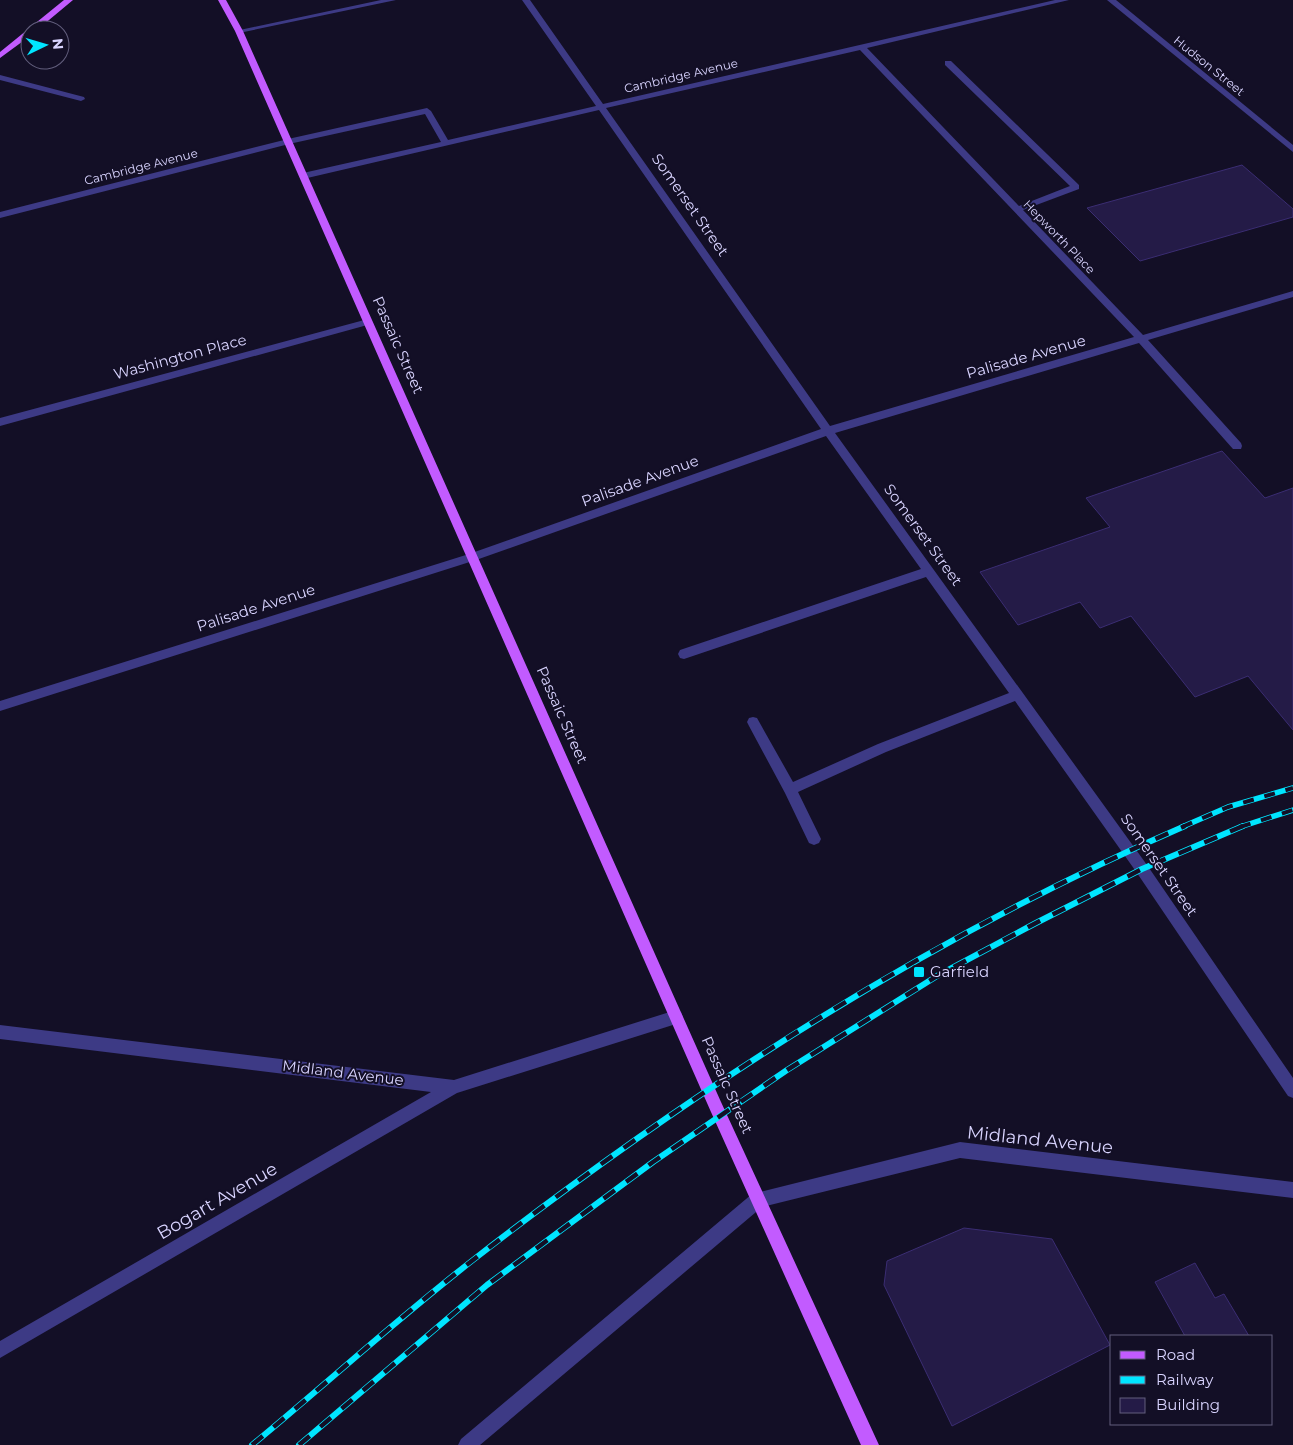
<svg xmlns="http://www.w3.org/2000/svg" width="1293" height="1445" font-family="Montserrat,sans-serif">
<style>
.building{fill:#241b47;stroke:#3b2d73}
.lines{fill:none;stroke-linecap:round;stroke-linejoin:round}
.minor{fill:#3d3a85;fill-rule:evenodd}
.major{fill:#c25bff;fill-rule:evenodd}
.rail-far1-casing{stroke:#00e5ff;stroke-width:5.5}
.rail-casing{stroke:#00e5ff;stroke-width:6}
.rail-far1{stroke:#130f26;stroke-width:4;stroke-dasharray:11;stroke-linecap:butt}
.rail{stroke:#130f26;stroke-width:4.5;stroke-dasharray:14;stroke-linecap:butt}
.poi-dot{fill:#00e5ff;stroke:#130f26;stroke-width:2}
.labels{text-anchor:middle;stroke-width:4;stroke-linejoin:round;paint-order:stroke}
.far-street-label{font-size:12px;fill:#d9d4ff;stroke:#130f26}
.street-label{font-size:15px;fill:#d9d4ff;stroke:#130f26}
.poi-label{font-size:15px;fill:#d9d4ff;stroke:#130f26;text-anchor:start}
.near-street-label{font-size:18px;fill:#d9d4ff;stroke:#130f26}
</style>
<rect width="100%" height="100%" fill="#130f26"/>
<!-- building -->
<path class="building" d="M1242,165L1293,209V217L1140,261L1087,208Z
M1222,451L1265,498L1293,488V730L1248,676L1195,697L1131,616L1100,628L1080,602L1018,625L980,572L1110,527L1086,498Z
M964,1228L1052,1239L1110,1345L952,1426L884,1285L887,1261Z
M1195,1263L1215,1298L1224,1294L1249,1336H1185L1155,1282Z"/>
<g class="lines">
<!-- minor -->
<path class="minor" d="M381,0H396L239,33L235,31Z
M522,0H530L603,104L1055,0H1069L867,48L1019,206L1070,186L945,65V61H951L1079,185V189L1023,210L1143,335L1293,291V297L1148,340L1241,443L1242,446L1241,449H1233L1139,343L835,433L1147,865L1293,1078V1098L1288,1096L1137,873L1015,701L886,752L798,792L821,839L819,843L814,845L809,843L785,793L749,726L747,722L749,718L753,717L757,718L793,782L878,744L1009,693L926,577L684,659L680,658L678,654L680,650L921,569L826,436L476,560L0,711V701L469,554L821,429L599,110L303,179L299,176L303,173L441,142L425,114L289,144L0,218V212L288,139L427,108L431,111L448,140L596,106ZM860,50L1134,337L830,426L606,108Z
M1107,0H1116L1293,145V152Z
M0,75L84,97L85,99L81,101L0,80Z
M368,319L371,320V324L0,426V418Z
M676,1010L681,1012L683,1017L681,1022L676,1024L457,1093L0,1358V1341L431,1092L0,1039V1025L454,1080Z
M960,1142L1293,1182V1198L960,1158L762,1207L480,1445H458L461,1439L752,1194Z"/>
<!-- major -->
<path class="major" d="M64,0H73L37,30H30V36L0,58V52Z
M218,0H226L243,31L721,1102L879,1445H861L711,1112L235,31Z"/>
<defs>
<path id="rail-far1" d="M1182,827L1228,807L1293,788
M1240,827L1293,810"/>
<path id="rail" d="M252,1445C326,1384 397,1319 473,1260C692,1090 930,936 1185,826
M299,1445L487,1285L653,1162L787,1070L937,976L1034,924L1142,869L1243,826"/>
</defs>
<!-- rail-far1 casing -->
<use href="#rail-far1" class="rail-far1-casing"/>
<!-- rail casing -->
<use href="#rail" class="rail-casing"/>
<!-- rail-far1 -->
<use href="#rail-far1" class="rail-far1"/>
<!-- rail -->
<use href="#rail" class="rail"/>
</g>
<!-- markers -->
<rect class="poi-dot" x="913" y="966" width="12" height="12" rx="2.5"/>
<g class="labels">
<!-- far-street labels -->
<g class="far-street-label">
<text transform="translate(1209 66) rotate(39)" y="4">Hudson Street</text>
<text transform="translate(681 76) rotate(-13)" y="4">Cambridge Avenue</text>
<text transform="translate(141 167) rotate(-14)" y="4">Cambridge Avenue</text>
<text transform="translate(1059 237) rotate(46)" y="4">Hepworth Place</text>
</g>
<!-- street labels -->
<g class="street-label">
<text transform="translate(690 205) rotate(55)" y="5">Somerset Street</text>
<text transform="translate(398 345) rotate(66)" y="5">Passaic Street</text>
<text transform="translate(180 357) rotate(-15)" y="5">Washington Place</text>
<text transform="translate(1026 357) rotate(-16)" y="5">Palisade Avenue</text>
<text transform="translate(640 481) rotate(-20)" y="5">Palisade Avenue</text>
<text transform="translate(923 535) rotate(54)" y="5">Somerset Street</text>
<text transform="translate(256 608) rotate(-18)" y="5">Palisade Avenue</text>
<text transform="translate(562 715) rotate(66)" y="5">Passaic Street</text>
<text transform="translate(1159 865) rotate(55)" y="5">Somerset Street</text>
<text transform="translate(343 1073) rotate(7)" y="5">Midland Avenue</text>
<text transform="translate(727 1085) rotate(66)" y="5">Passaic Street</text>
</g>
<!-- poi labels -->
<g class="poi-label">
<text x="930" y="977">Garfield</text>
</g>
<!-- near-street labels -->
<g class="near-street-label">
<text transform="translate(1040 1140) rotate(6)" y="6">Midland Avenue</text>
<text transform="translate(217 1201) rotate(-30)" y="6">Bogart Avenue</text>
</g>
</g>
<!-- legend -->
<rect x="1110" y="1335" width="162" height="90" fill="#130f26" stroke="#625e7d"/>
<rect x="1120" y="1351" width="25" height="8" fill="#c25bff" stroke="#625e7d"/>
<text x="1156" y="1360" font-size="15" fill="#d9d4ff">Road</text>
<rect x="1120" y="1376" width="25" height="8" fill="#00e5ff" stroke="#625e7d"/>
<text x="1156" y="1385" font-size="15" fill="#d9d4ff">Railway</text>
<rect x="1120" y="1398" width="25" height="15" fill="#241b47" stroke="#625e7d"/>
<text x="1156" y="1410" font-size="15" fill="#d9d4ff">Building</text>
<!-- north arrow -->
<g transform="translate(45 45) rotate(85)"><circle r="24" fill="#130f26" stroke="#625e7d"/>
<path d="M0-4L9 19L0 12L-9 19Z" fill="#00e5ff"/>
<text y="-8" font-size="14" font-weight="bold" text-anchor="middle" fill="#d9d4ff">N</text>
</g>
</svg>
